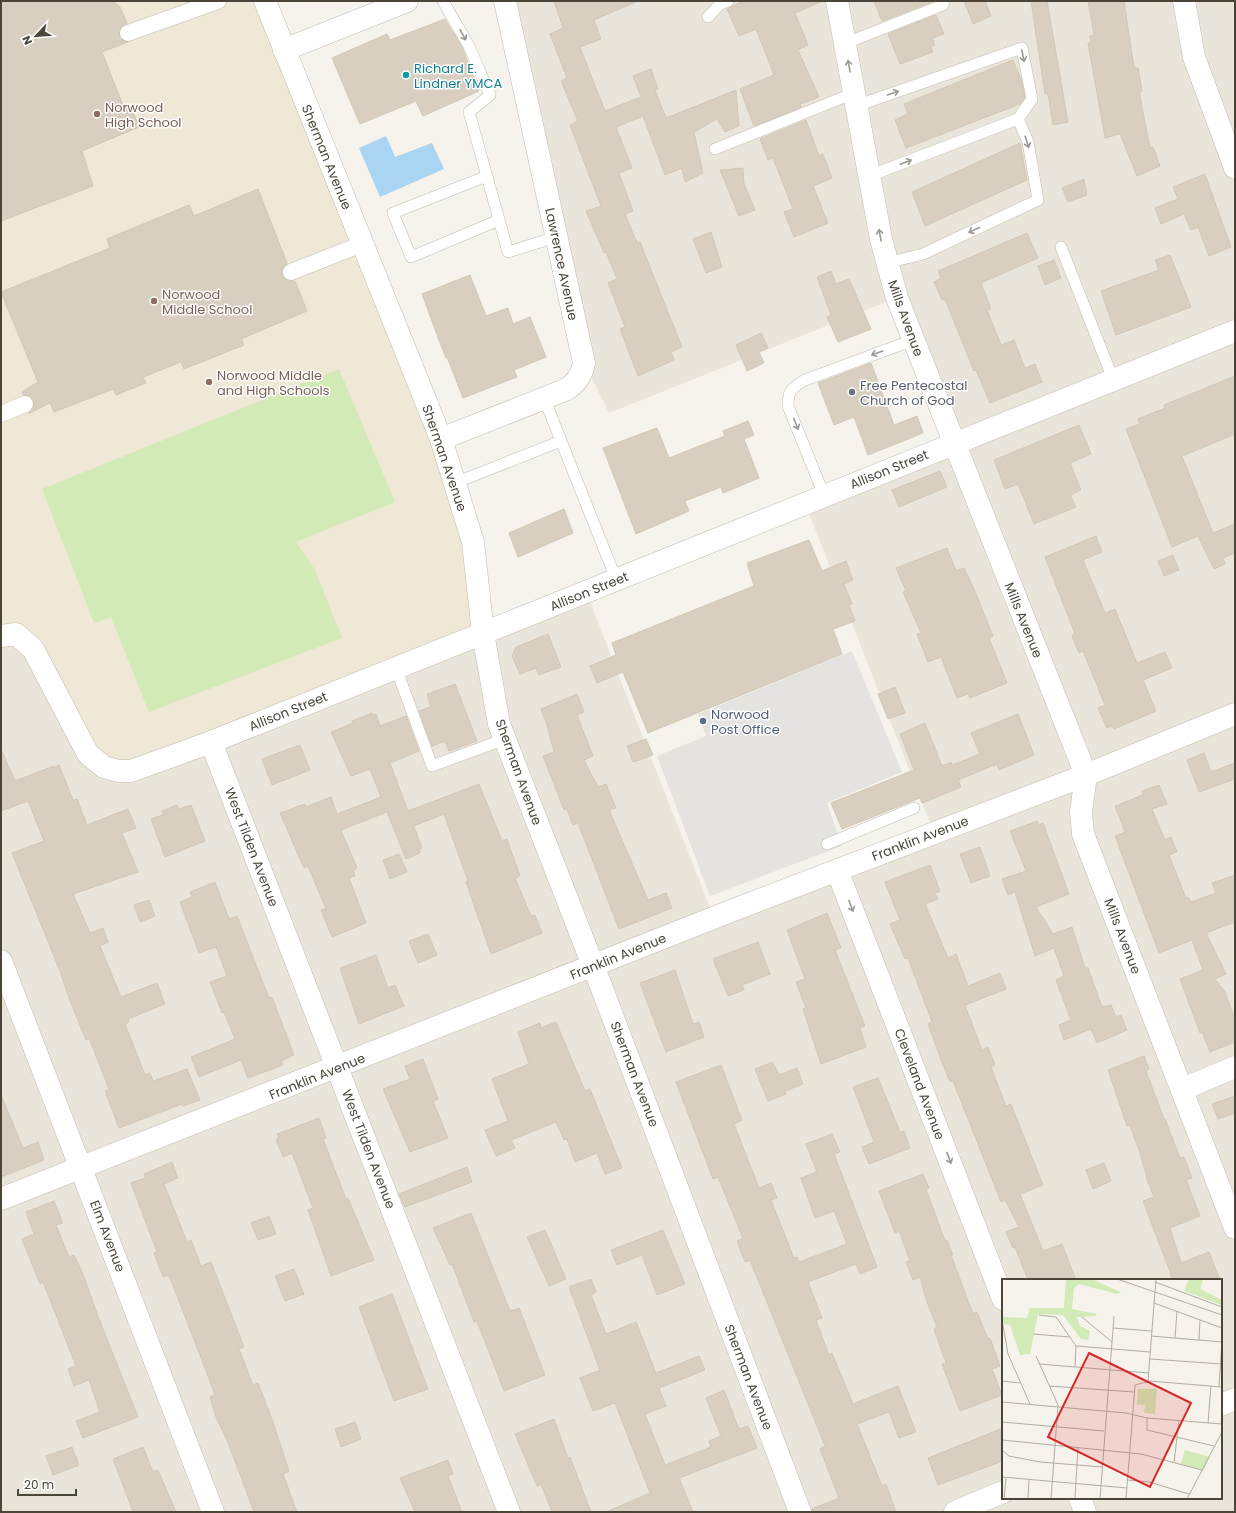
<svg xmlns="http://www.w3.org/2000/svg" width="1236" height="1513" font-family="Poppins,sans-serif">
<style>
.residential{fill:#eae5da;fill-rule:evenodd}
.education{fill:#efe8d6}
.green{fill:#d2eab5}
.parking{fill:#e5e3e0}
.water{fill:#a9d4f2}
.building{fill:#d8cfc1;stroke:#d3c7b4}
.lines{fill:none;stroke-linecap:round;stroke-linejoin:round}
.service-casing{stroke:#c2bbae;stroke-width:12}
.pedestrian-casing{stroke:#c2bbae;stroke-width:17}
.minor-casing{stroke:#c2bbae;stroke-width:23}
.tertiary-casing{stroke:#c2bbae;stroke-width:23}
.service{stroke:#fff;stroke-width:11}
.pedestrian{stroke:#fff;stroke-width:16}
.minor{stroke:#fff;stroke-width:22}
.tertiary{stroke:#fff;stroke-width:22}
.oneway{stroke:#9c9892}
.culture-dot{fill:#0f9aa8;stroke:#fff;stroke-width:1.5}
.education-dot{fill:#8d6e63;stroke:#fff;stroke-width:1.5}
.worship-dot{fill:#6b7280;stroke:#fff;stroke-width:1.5}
.service-dot{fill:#5c6f8a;stroke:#fff;stroke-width:1.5}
.labels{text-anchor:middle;stroke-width:3;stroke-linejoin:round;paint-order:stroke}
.culture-label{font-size:13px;fill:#0d838f;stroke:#fff;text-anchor:start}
.education-label{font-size:13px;fill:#785e54;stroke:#fff;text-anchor:start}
.street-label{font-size:13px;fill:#4b4439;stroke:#fff}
.worship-label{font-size:13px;fill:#5b616d;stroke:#fff;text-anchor:start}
.service-label{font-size:13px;fill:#4e5e75;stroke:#fff;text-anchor:start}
.inset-road{fill:none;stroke:#b2ada4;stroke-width:1}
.view{fill:#d62828;fill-opacity:0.15;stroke:#d62828;stroke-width:2}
.inset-edge{fill:none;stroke:#4b4439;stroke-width:2}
</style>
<rect width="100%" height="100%" fill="#f6f3ec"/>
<!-- residential -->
<path class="residential" d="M505,1H1235V1512H1V636L16,634L83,741L586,592L714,918L934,833L805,503L954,443L896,298L609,413L584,363ZM1003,1280H1221V1498H1003Z"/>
<!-- education -->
<path class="education" d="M1,1H264L441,439L483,633L211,742L104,767L33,649L1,636Z"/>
<!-- green -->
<path class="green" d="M339,369L395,502L296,542L315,570L342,638L149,712L111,617L94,623L42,489Z"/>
<!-- parking -->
<path class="parking" d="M852,651L902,772L827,803L842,846L710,896L657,756L706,736L698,714Z"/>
<!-- water -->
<path class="water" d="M386,136L395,157L432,143L444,169L380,197L359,148Z"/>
<!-- building -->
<path class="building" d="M1,1H113L120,7L127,23L121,27L119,37L122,40L128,42L102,52L124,108L130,105L139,127L82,151L93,186L1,221Z
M554,1H638L594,20L601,39L580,47L605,111L641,97L633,76L651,69L658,89L655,90L666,118L736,90L739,126L725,132L717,119L694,132L703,173L685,182L682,168L665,175L643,116L616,127L632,168L619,173L633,211L625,214L637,243L640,242L682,347L671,352L674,360L638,376L620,329L625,327L608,283L617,279L606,252L604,253L586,211L601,206L570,125L578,121L561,81L567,78L550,34L563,28Z
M743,1H823L795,13L808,45L798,50L819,97L800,104L801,107L754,126L740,89L774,75L756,29L739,36L727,9Z
M874,1H931V2L882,21Z
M964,1H985L991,16L973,24Z
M1031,1H1047L1068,122L1053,125L1048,94H1045Z
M1088,1H1124L1134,68H1138L1142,91H1139L1150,148L1153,147L1160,166L1137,176L1120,134L1105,138L1088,43H1091L1090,36L1094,35Z
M936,15L944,34L932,38L935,45L931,47L933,52L900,64L888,34Z
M445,19L462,47L479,91L423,116L416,101L360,124L332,58L387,34L390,40Z
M1013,60L1021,79L1025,97L1020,104L906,148L895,120L908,114L904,104Z
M806,120L819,156L823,154L832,178L813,186L828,223L794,237L784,212L793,209L773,158L768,160L760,139Z
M1020,143L1027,180L925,226L912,192Z
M743,168L744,184L755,210L739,216L720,170Z
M1205,174L1231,247L1209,256L1198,227L1191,230L1184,214L1161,224L1155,208L1178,199L1173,187Z
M1084,179L1087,195L1068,202L1062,188Z
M258,189L287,263L282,270V276L289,281H295L307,311L241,339L244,345L184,369L181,362L143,377L146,383L116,395L113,389L54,412L50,403L28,414L33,409L34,401L30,396L23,395L22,392L38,382L1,292L110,248L107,239L189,205L194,216Z
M711,232L722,267L706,273L693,239Z
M1027,233L1038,258L981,283L991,309L987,310L1001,345L1014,340L1025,368L1035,364L1042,382L990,403L976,370L974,371L945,299L942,300L934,282L941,278L938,271Z
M1170,255L1191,307L1116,335L1101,291L1159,270L1155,260Z
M1054,260L1061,278L1045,285L1038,266Z
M831,271L836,284L849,279L871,329L838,342L827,317L831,315L817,277Z
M470,275L486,316L508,308L513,324L530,317L546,357L514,370L517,377L463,398L447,357L446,358L439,340L422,294Z
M761,333L768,348L759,352L764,363L747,371L736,345Z
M871,363L894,425L917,416L923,433L868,455L854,417L834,425L818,383Z
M1235,376V434L1182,456L1213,533L1235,524V553L1223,558L1225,564L1214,569L1198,536L1172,547L1126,429L1140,424L1138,419L1165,408L1164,405Z
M748,421L754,435L744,439L759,478L723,493L721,487L685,501L689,511L636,534L603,448L657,428L669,458L725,436L723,431Z
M1079,425L1091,454L1070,463L1081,490L1070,495L1076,507L1034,524L1018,484L1005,489L994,460Z
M940,471L947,487L899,507L892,490Z
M564,509L573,533L518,557L509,533Z
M1096,536L1102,552L1083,560L1105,613L1115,609L1137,663L1165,652L1172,668L1143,680L1156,711L1114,729L1112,726L1107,728L1098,708L1105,705L1083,651L1079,653L1072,636L1075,634L1045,557Z
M809,540L822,571L846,561L853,580L844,584L852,604L849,605L855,621L833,629L842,654L648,733L623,672L597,683L590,666L616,655L612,643L754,586L747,563Z
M947,548L956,571L964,568L974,589L993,636L989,638L1007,683L970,698L968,694L957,698L941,657L928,662L917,634L921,633L903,592L906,591L896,568Z
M1173,555L1179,570L1164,576L1158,561Z
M548,634L561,667L539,675L536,668L520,674L512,656L516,647Z
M455,684L477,741L449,751L445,741L432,746L419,711L431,707L427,694Z
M895,687L905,713L888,719L878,694Z
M577,694L584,712L577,715L593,756L584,760L598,787L606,784L616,808L609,810L648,900L666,893L672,908L619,929L578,823L573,825L567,809L564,810L543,756L554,752L547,725L541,709Z
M372,713L373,715L376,714L380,726L406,716L419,751L390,763L408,811L479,784L502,841L507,839L520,876L515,878L531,916L535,915L542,933L491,954L466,882L468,881L444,814L414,826L422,848L419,849L420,853L406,859L387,812L341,830L357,868L353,870L355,876L349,878L366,923L332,937L321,910L326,909L308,866L304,868L280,813L305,804L306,807L331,797L337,814L381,797L370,769L351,776L331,732L353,723L352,721Z
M1018,714L1034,755L999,770L997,764L958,780L961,787L922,803L920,798L842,829L831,803L914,770L900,734L925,723L942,766L951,762L952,765L980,754L971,733Z
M646,739L653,755L633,762L627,746Z
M300,745L310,770L272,785L262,759Z
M1,749L15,781L54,766L55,768L59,765L73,800L77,799L87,825L128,809L136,828L122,833L138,872L73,894L90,933L103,928L108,942L100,946L121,997L157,983L165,1004L128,1019L129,1022L125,1024L145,1075L150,1073L153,1081L187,1069L200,1100L183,1106L182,1104L119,1128L105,1091L109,1089L89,1038L86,1040L69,998L60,971L12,853L44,841L28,801L1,811Z
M1204,753L1211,772L1235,763V779L1199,792L1187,760Z
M1159,785L1167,804L1152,809L1165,840L1171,837L1177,852L1169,855L1186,898L1188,897L1191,902L1216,893L1212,883L1235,875V922L1206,933L1226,974L1215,979L1225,992L1235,1019V1042L1210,1052L1202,1032L1200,1033L1180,979L1203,970L1192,940L1159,953L1115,836L1125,832L1115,806L1143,795L1142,791Z
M177,805L179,809L191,805L205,841L165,857L151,819L163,815L162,811Z
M1037,821L1038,825L1043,823L1069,894L1036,907L1053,934L1072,927L1085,968H1088L1102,1007L1111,1005L1116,1017L1121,1015L1127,1030L1097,1043L1091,1029L1064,1040L1059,1025L1071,1020L1056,980L1064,976L1054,948L1035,956L1015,892L1008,895L1002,879L1026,871L1010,831Z
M980,847L990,876L971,883L960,854Z
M399,854L407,872L390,879L383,860Z
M930,865L940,891L935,893L938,899L925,904L948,958L956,954L968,986L1000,973L1006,989L965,1005L982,1050L988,1047L995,1065L991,1067L1006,1106L1011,1104L1043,1185L1020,1194L1043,1251L1062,1244L1076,1280H1028L1015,1247L1013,1248L1006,1232L1019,1227L1005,1200L1001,1202L953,1081L950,1082L943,1065L928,1024L932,1022L908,958L905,959L890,924L900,920L885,882Z
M215,882L229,919L237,916L269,998L272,997L294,1055L281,1061L283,1065L248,1078L241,1060L199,1077L191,1057L235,1039L224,1012L222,1013L210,982L227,976L216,947L199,953L180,902L192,897L190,892Z
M149,900L155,916L140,922L134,905Z
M827,913L841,948L835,950L865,1026L860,1028L866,1047L821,1064L803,1009L806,1008L796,982L805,979L787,930Z
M428,934L437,955L418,963L409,941Z
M758,942L770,974L742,985L744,990L728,996L713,959Z
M376,955L388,988L395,985L404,1006L359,1024L340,968Z
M675,970L693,1024L699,1022L704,1037L666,1052L640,983Z
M556,1022L585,1091L590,1089L622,1168L605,1174L597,1153L575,1162L567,1139L564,1140L556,1122L511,1140L515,1148L496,1156L485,1130L508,1121L492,1079L529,1064L518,1032L540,1023L541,1028Z
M1144,1056L1149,1069L1146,1071L1164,1119H1165L1180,1158L1184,1157L1192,1178L1186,1180L1200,1216L1170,1228L1181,1263L1209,1252L1220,1280H1173L1143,1201L1154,1197L1146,1177H1147L1139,1150L1130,1126H1127L1108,1070Z
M423,1059L438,1099L433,1101L448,1138L410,1152L383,1089L410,1079L405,1066Z
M773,1062L779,1075L797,1068L803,1084L785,1091L786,1094L768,1101L755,1069Z
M721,1065L742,1120L734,1124L759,1188L771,1183L777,1198L771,1200L794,1258L797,1257L799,1262L847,1244L834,1211L815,1218L801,1178L817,1172L806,1144L832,1134L840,1152L834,1154L877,1267L860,1274L856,1264L808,1282L822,1318L816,1320L829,1355L832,1353L853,1404L898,1386L916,1432L899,1438L889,1412L857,1424L882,1486L886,1484L896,1512H812V1509L839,1498L820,1449L825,1446L750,1260L745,1262L737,1241L743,1238L718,1177L713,1179L676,1082Z
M878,1078L900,1132L904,1131L910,1148L869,1164L862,1147L874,1142L853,1087Z
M1,1095L23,1148L38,1142L44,1160L1,1177Z
M1235,1096V1113L1218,1119L1212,1104Z
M319,1118L326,1138L323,1139L346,1199L348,1198L374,1260L331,1276L308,1210L313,1208L292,1153L283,1157L276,1139L279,1138L277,1134Z
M172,1162L178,1178L164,1184L187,1242L191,1240L201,1266L211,1262L244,1347L239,1349L253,1385L258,1383L273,1422L289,1471L283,1474L297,1512H254L227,1440L216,1417L210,1397L215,1395L208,1376L169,1275L163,1277L154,1253L157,1252L131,1183L145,1178L144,1174Z
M1104,1163L1111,1181L1093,1189L1086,1170Z
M467,1167L472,1182L405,1207L399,1194Z
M923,1174L929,1188L926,1189L945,1241L947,1240L953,1255H951L973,1314L977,1312L988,1339L990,1338L1000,1366L992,1369L1002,1395L960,1411L942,1364L946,1363L934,1329L937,1327L927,1302L920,1277L913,1280L906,1262L910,1261L899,1231L895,1233L879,1191Z
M54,1201L63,1223L56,1225L69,1257L74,1255L83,1274L99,1319L138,1417L83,1438L76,1421L100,1412L89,1380L74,1386L68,1369L76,1366L43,1282L40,1284L22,1239L34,1234L26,1212Z
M471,1213L510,1311L519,1308L545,1375L504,1391L477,1321L474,1322L452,1264L450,1265L433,1228Z
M269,1216L276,1234L258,1240L251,1223Z
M545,1230L566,1279L549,1286L527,1237Z
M663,1230L685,1284L657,1295L642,1255L617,1265L611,1250Z
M294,1269L304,1294L285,1301L275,1276Z
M591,1279L596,1292L591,1295L606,1334L636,1322L656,1373L699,1356L705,1370L659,1388L666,1406L645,1414L665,1465L711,1447L709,1441L721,1436L706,1398L724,1390L739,1429L748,1426L757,1448L679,1478L693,1512H606L650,1493L615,1403L593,1411L580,1378L600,1370L569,1287Z
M392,1294L428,1389L394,1401L359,1307Z
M554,1419L568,1458L570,1457L591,1512H552L541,1484L537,1486L515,1434Z
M355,1422L361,1439L341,1447L335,1429Z
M1003,1428V1461L938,1485L928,1458Z
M72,1447L79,1465L53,1475L46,1456Z
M143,1447L153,1472L158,1470L176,1512H133L113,1459Z
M448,1460L453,1474L448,1476L462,1512H415L400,1478Z"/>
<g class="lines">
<defs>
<path id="service" d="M443,1L469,46L490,95L469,112L508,252L556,237
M708,17L720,4L728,1
M846,43L943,5L944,1
M856,106L1022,48L1032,99L1018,119
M715,149L854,93
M487,176L393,213L411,257L499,220
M869,176L1018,119L1028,142L1038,200L923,254L887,263
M1061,247L1113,379
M544,398L616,579
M455,483L561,441
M824,495L788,406C788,390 792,388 805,380L913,340
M396,668L432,766L505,739
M827,844L914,808"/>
<path id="pedestrian" d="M128,33L218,1
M291,272L362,244
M1,414L25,404"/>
<path id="minor" d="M837,1L881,239L897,298L1086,775L1081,812L1083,834L1235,1228
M1184,1L1194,57L1235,168
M284,50L407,1
M441,439L565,390C576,384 582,375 584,363L505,1
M211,742L509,1512
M837,870L1003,1299
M1,961L213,1512
M1183,1089L1235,1067
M1,1199L736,909L1086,775L1235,714
M1221,1405L1235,1399
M1080,1498L1085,1512
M955,1512L1003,1492"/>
<path id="tertiary" d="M265,1L441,439L473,542L483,633L499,724L601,986L800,1512
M1,636L16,634L33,649L88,754L104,767L118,771H131L211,742L516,620L1235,331"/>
</defs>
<!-- service casing -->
<use href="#service" class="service-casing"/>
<!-- pedestrian casing -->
<use href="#pedestrian" class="pedestrian-casing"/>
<!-- minor casing -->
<use href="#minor" class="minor-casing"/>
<!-- tertiary casing -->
<use href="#tertiary" class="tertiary-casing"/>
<!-- service -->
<use href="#service" class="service"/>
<!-- pedestrian -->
<use href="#pedestrian" class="pedestrian"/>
<!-- minor -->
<use href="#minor" class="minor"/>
<!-- tertiary -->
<use href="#tertiary" class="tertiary"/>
</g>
<!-- one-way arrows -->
<defs><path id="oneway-shaft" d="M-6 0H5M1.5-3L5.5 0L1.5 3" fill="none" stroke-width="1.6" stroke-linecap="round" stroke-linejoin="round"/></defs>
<g class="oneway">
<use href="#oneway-shaft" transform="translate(463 35) rotate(61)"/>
<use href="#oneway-shaft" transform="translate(1023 56) rotate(78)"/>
<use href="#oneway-shaft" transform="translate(849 66) rotate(-100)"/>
<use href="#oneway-shaft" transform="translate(893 93) rotate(-19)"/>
<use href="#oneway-shaft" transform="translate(1027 142) rotate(72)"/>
<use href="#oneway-shaft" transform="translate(906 162) rotate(-21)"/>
<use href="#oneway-shaft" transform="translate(974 230) rotate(155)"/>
<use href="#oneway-shaft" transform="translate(880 235) rotate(-101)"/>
<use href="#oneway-shaft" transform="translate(877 353) rotate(160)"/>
<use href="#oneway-shaft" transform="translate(796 424) rotate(68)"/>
<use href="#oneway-shaft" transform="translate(851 906) rotate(69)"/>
<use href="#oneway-shaft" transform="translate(949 1158) rotate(69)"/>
</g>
<!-- markers -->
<circle class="culture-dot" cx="406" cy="75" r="4"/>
<g class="education-dot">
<circle cx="97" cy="114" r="4"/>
<circle cx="154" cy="301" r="4"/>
<circle cx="209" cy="382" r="4"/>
</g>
<circle class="worship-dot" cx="852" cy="392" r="4"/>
<circle class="service-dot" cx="703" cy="721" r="4"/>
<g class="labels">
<!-- culture labels -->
<g class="culture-label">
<text x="414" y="73">Richard E.<tspan x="414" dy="15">Lindner YMCA</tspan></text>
</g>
<!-- education labels -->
<g class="education-label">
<text x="105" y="112">Norwood<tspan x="105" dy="15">High School</tspan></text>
<text x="162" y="299">Norwood<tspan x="162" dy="15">Middle School</tspan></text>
<text x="217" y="380">Norwood Middle<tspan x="217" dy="15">and High Schools</tspan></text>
</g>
<!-- street labels -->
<g class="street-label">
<text transform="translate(327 157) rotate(68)" y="5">Sherman Avenue</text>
<text transform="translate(562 264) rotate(78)" y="5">Lawrence Avenue</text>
<text transform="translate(906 318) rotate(70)" y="5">Mills Avenue</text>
<text transform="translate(445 458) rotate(71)" y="5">Sherman Avenue</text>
<text transform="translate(889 469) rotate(-22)" y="5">Allison Street</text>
<text transform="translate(589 591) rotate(-22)" y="5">Allison Street</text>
<text transform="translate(1024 620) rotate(68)" y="5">Mills Avenue</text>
<text transform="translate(288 711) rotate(-22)" y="5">Allison Street</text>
<text transform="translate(519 772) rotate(70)" y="5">Sherman Avenue</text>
<text transform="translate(920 838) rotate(-21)" y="5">Franklin Avenue</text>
<text transform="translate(252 847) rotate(69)" y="5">West Tilden Avenue</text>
<text transform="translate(1123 936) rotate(69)" y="5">Mills Avenue</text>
<text transform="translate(618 956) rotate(-22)" y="5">Franklin Avenue</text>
<text transform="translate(635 1074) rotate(69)" y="5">Sherman Avenue</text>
<text transform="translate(317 1076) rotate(-22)" y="5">Franklin Avenue</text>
<text transform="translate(920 1084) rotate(69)" y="5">Cleveland Avenue</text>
<text transform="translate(369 1149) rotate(69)" y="5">West Tilden Avenue</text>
<text transform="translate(108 1236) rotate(69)" y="5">Elm Avenue</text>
<text transform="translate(749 1377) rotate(69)" y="5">Sherman Avenue</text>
</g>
<!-- worship labels -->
<g class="worship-label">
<text x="860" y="390">Free Pentecostal<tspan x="860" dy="15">Church of God</tspan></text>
</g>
<!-- service labels -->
<g class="service-label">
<text x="711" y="719">Norwood<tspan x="711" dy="15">Post Office</tspan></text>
</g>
</g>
<!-- overview -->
<g transform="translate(1002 1279)">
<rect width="220" height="220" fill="#f6f3ec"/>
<path d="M64,0H89L119,13L115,15L77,5L72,9L70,30L95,35L93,37L75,38L78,47L88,52L86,61L79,60L61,36L36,35L28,75L18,76L8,46L0,45V38L25,39L28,29H62ZM187,0H201L198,10L220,21V26L182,12ZM136,110H155L153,135L142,134L143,126H135ZM183,171L208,178L201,192L179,185Z" fill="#d2eab5"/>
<path class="inset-road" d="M115,0L220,36M153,3L220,28M152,24L220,49M37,36L54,38L74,67L73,87M80,38L110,63M1,46L6,75L28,125M111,49L150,52M31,55L68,58M149,57L220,63M173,59L175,32M197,61L198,41M74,67L148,73M34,77L56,126L49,220M148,80L220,85M37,85L147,94M0,102L18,104M146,102L154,0M47,107L132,113M217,107L220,62M0,123L124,134L145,139L220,145M145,139V151L212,167M0,143L102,152M206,144L209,107M0,161L139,175L200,191M0,171L7,177L38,183L100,188M172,184L177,141M0,198L125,209M126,201L147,203L187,215M2,220L4,199M26,220L27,201M73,220L76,168M98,220L112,37M124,220L133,106L148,102L220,108M185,220L220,153"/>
<path class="view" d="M87,74L189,124L148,208L46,158Z"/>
<rect width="220" height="220" class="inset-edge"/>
</g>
<!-- border -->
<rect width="1236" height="1513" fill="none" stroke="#4b4439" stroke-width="4"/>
<!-- north arrow -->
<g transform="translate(36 36) rotate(244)" stroke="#ffffff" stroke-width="3" paint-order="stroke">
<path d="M0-3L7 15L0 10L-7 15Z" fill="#4b4439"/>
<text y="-6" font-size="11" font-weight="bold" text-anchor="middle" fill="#4b4439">N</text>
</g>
<!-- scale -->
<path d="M18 1489v6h58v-6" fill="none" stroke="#4b4439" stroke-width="2"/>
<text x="24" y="1489" font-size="12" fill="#4b4439" stroke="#ffffff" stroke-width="3" paint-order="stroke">20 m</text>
</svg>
